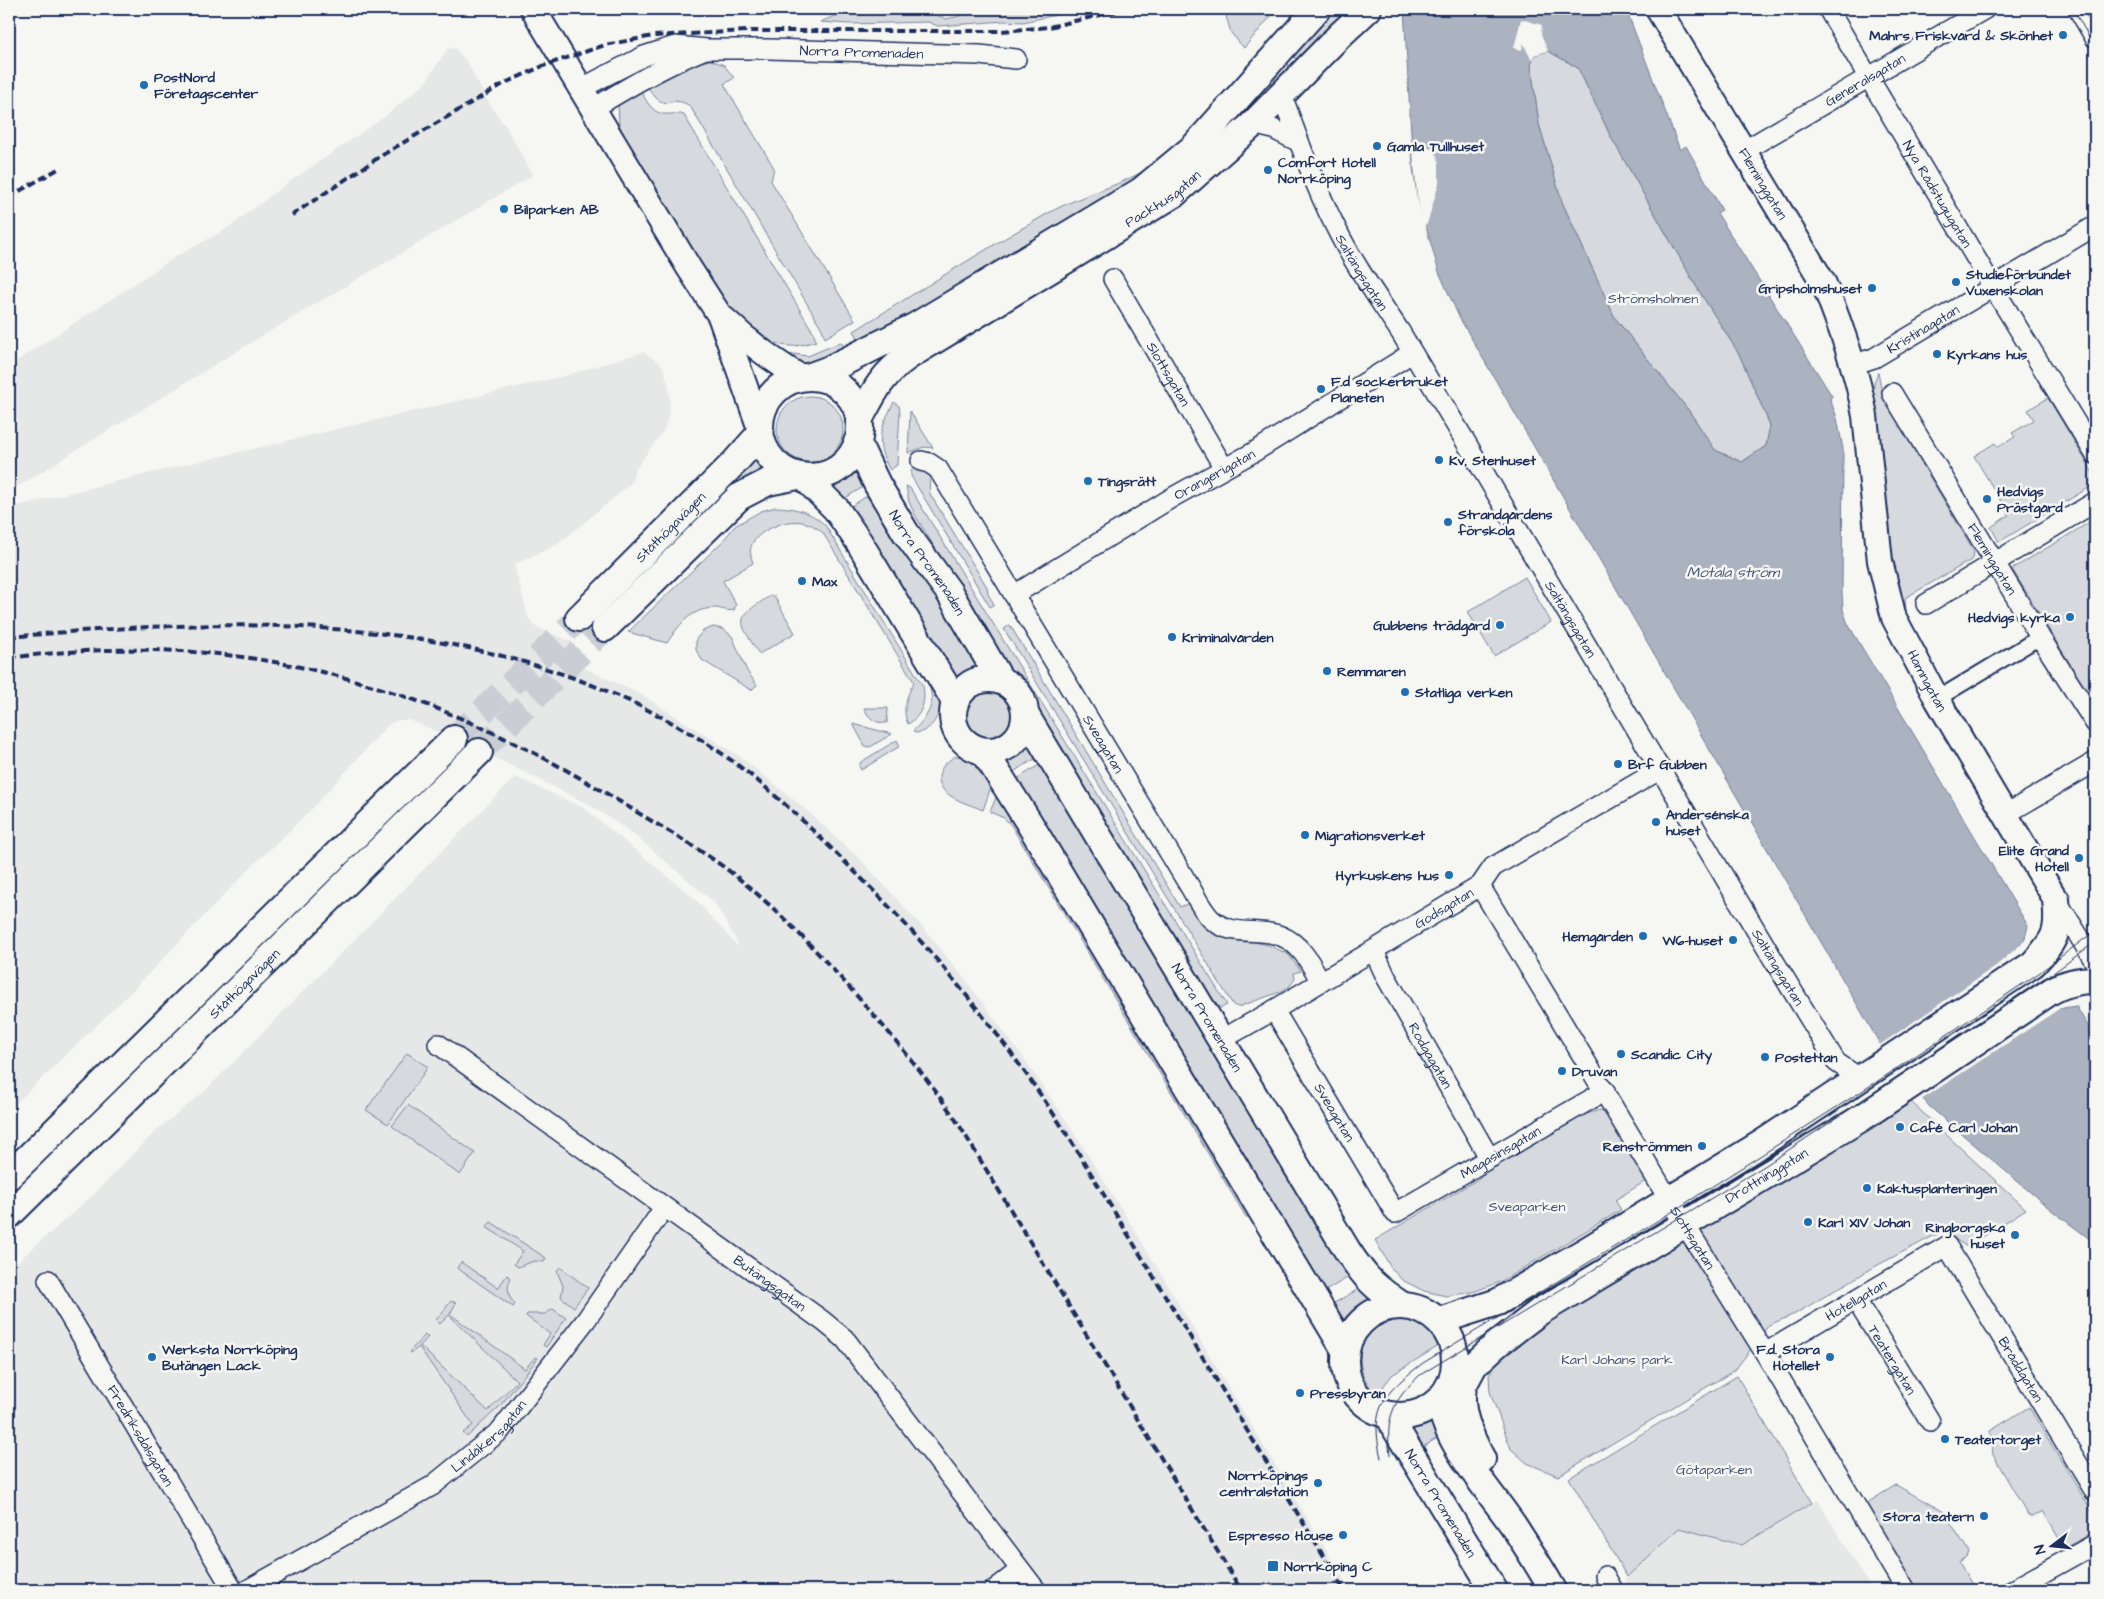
<svg xmlns="http://www.w3.org/2000/svg" width="2104" height="1599" font-family="'Architects Daughter',sans-serif">
<style>
.built{fill:#e6e7e7}
.green{fill:#d6d9dd;stroke:#78849e}
.water{fill:#abb2c0;stroke:#717e99;fill-rule:evenodd}
.pier{fill:#f6f6f2}
.lines{fill:none;stroke-linecap:round;stroke-linejoin:round}
.secondary-tunnel{stroke:#caced4;stroke-width:26;stroke-dasharray:26 13;stroke-linecap:butt}
.pedestrian-casing{stroke:#1b2f5e;stroke-width:18}
.minor-casing{stroke:#1b2f5e;stroke-width:22}
.tertiary-casing{stroke:#1b2f5e;stroke-width:28}
.secondary-casing{stroke:#1b2f5e;stroke-width:30}
.pedestrian{stroke:#f6f6f2;stroke-width:14}
.minor{stroke:#f6f6f2;stroke-width:19}
.tertiary{stroke:#f6f6f2;stroke-width:24}
.secondary{stroke:#f6f6f2;stroke-width:26}
.tram{stroke:#1b2f5e;stroke-width:1}
.rail{stroke:#1b2f5e;stroke-width:4;stroke-dasharray:8 4;stroke-linecap:butt}
.poi-dot{fill:#1f6fb2;stroke:#f6f6f2;stroke-width:2}
.labels{text-anchor:middle;stroke-width:5;stroke-linejoin:round;paint-order:stroke}
.poi-label{font-size:14px;font-weight:bold;fill:#1b2f5e;stroke:#f6f6f2;text-anchor:start}
.street-label{font-size:14px;fill:#1b2f5e;stroke:#f6f6f2}
.park-label{font-size:14px;fill:#405177;stroke:#f6f6f2}
.water-label{font-size:15px;font-style:italic;fill:#46567b;stroke:#f6f6f2}
</style>
<rect width="100%" height="100%" fill="#f6f6f2"/>
<filter id="ink" filterUnits="userSpaceOnUse"><feTurbulence type="fractalNoise" baseFrequency=".02" numOctaves="2"/><feDisplacementMap in="SourceGraphic" scale="10" xChannelSelector="R" yChannelSelector="G"/><feConvolveMatrix kernelMatrix="1 2 1 2 8 2 1 2 1" color-interpolation-filters="sRGB"/></filter>
<g filter="url(#ink)">
<!-- built -->
<path class="built" d="M448,48L456,49L467,62L487,100L506,127L533,175L245,346L9,492V366L177,256L228,228L282,187L383,118L425,83Z
M643,352L659,362L664,369L669,387L670,407L665,429L634,471L632,482L621,492L558,544L514,565L528,617L536,627L573,642L566,655L588,670L642,695L742,758L804,808L860,859L920,924L965,979L1022,1056L1068,1123L1143,1244L1350,1590H9V1269L93,1195L158,1129L206,1090L515,777L584,808L694,898L737,946L738,943L714,902L633,834L590,805L467,744L409,720H398L389,724L309,812L250,868L133,990L9,1110V508L171,468L564,376Z
M1818,1500L1872,1590H1631L1625,1580L1679,1528L1742,1545Z"/>
<!-- green -->
<path class="green" d="M864,9H929L937,15L946,19L956,17L977,9H1058L1061,14L1023,22L1004,21L938,26L928,22L849,24L820,22C826,20 834,15 841,15C852,15 854,16 864,9Z
M1224,9H1277L1244,48L1231,33Z
M1328,9H1355L1300,62L1291,55Z
M1548,51L1578,68L1611,137L1696,286L1739,354L1770,425L1766,446L1742,462L1715,450L1689,411L1615,318L1562,202L1539,124L1531,66L1533,55Z
M711,60L724,65L734,78L724,84L774,168L771,181L855,320L825,338L822,329L690,106C668,92 666,118 646,84L690,64Z
M1242,75L1196,133L1132,185L863,347L854,331C917,292 980,252 1045,215C1072,199 1100,192 1128,179C1171,160 1211,113 1238,77Z
M639,87C646,100 652,116 669,114C675,114 679,113 684,115L813,332L816,341C802,345 790,349 776,343L771,351L731,310L718,292L623,135L619,124L618,103Z
M841,342L849,355L804,365L793,363L787,356L794,354L808,356Z
M1878,372L1883,396L1915,452L1974,551L1973,559L1905,598L1906,612H1903L1891,564L1873,397L1874,383Z
M777 429a33 33 0 1 1 66 0a33 33 0 1 1-66 0Z
M2048,398L2095,476V484L1999,542L1991,527L2009,515L1974,456L1995,443L1998,447L2015,437L2012,433L2034,420L2028,410Z
M894,402L899,406L900,412L897,465L890,470C873,442 881,428 894,402Z
M910,411L933,448L924,447L908,453Z
M757,452L766,471L593,624L588,620Z
M855,465L870,483L837,503L823,485L849,473Z
M916,467L928,470C932,478 928,485 930,494L987,587L988,594L994,604L990,607L917,486L911,476V471Z
M906,486L910,488L1227,1005L1221,1008L1215,1005L1207,996L915,515L909,502Z
M876,490L985,669L967,673L955,682L844,511Z
M776,507C795,508 810,511 825,525L923,686C926,701 922,716 908,724C901,709 907,696 914,682L823,533C805,516 785,520 765,531C752,540 747,547 753,563L723,581L736,605L734,610C726,612 722,608 714,608C690,609 679,625 667,643L628,632L721,543L735,526L761,511Z
M2095,519V705L2012,569Z
M1525,577L1551,622L1494,656L1468,612Z
M770,596H774L795,633L759,654C737,619 734,619 770,596Z
M1010,625L1180,907L1189,903L1232,937L1268,945L1288,954L1301,971L1294,973L1295,979L1289,987L1280,992L1238,1007L1233,1005L1004,629Z
M713,627L723,629L732,636L747,671L757,685L751,690L702,660L696,650V639L703,631Z
M922,670L942,703C938,717 932,731 916,733L913,731C936,708 936,698 922,670Z
M963 714a26 26 0 1 1 52 0a26 26 0 1 1-52 0Z
M864,708H888L887,723C875,723 869,719 864,708Z
M853,724L892,734L870,747L865,746Z
M897,740L900,746L861,770L859,766L861,762Z
M1028,740L1038,757L1007,776L1003,757L1017,751Z
M956,756L972,757L997,782L991,787L983,810C967,803 933,796 940,772C943,764 949,760 956,756Z
M1042,763L1354,1274L1320,1294L1011,783Z
M997,795L1259,1217H1246L1011,825L1004,818L990,812Z
M407,1053L428,1067L388,1124L366,1110Z
M1909,1100L2026,1209L1967,1247L1943,1231L1876,1266L1795,1314L1769,1325L1735,1370L1558,1476L1527,1463L1511,1449L1490,1392L1489,1375L1499,1359L1514,1342Z
M408,1105L475,1153L460,1175L392,1126Z
M1600,1110L1611,1114L1649,1179L1615,1200L1621,1210L1500,1282L1473,1292L1446,1296L1424,1291L1402,1280L1391,1268L1375,1240L1478,1179L1497,1162L1577,1117Z
M491,1222L546,1258L544,1262L534,1261L518,1267L514,1264L523,1251L486,1227Z
M461,1262L498,1288L507,1275L511,1278C506,1287 508,1297 515,1304L513,1307L457,1268Z
M560,1267L588,1288L574,1307L561,1297L563,1286L557,1271Z
M1364,1286L1379,1305L1358,1317L1345,1332L1327,1307Z
M451,1301L456,1303L450,1314L525,1369L535,1357L538,1358L500,1406L467,1437L463,1433L473,1425L419,1347L411,1353L410,1351L425,1335L428,1337L420,1346L488,1411L517,1381L449,1315L440,1324L436,1320Z
M553,1309L566,1318L546,1347L543,1345L550,1334L526,1316L527,1314H545Z
M1399,1319C1415,1319 1440,1326 1437,1347L1392,1375L1377,1395C1361,1380 1353,1354 1368,1335C1375,1326 1388,1322 1399,1319Z
M1737,1376L1812,1503L1742,1545L1679,1528L1627,1577L1569,1478Z
M2029,1407L2095,1517V1531L2065,1549L2043,1511L2032,1517L2028,1515L1993,1455L1990,1431Z
M1433,1413L1445,1433L1415,1452L1403,1425Z
M1896,1485L1944,1512L1969,1552L1967,1557L1959,1562L1975,1590H1912L1862,1506Z"/>
<!-- water -->
<path class="water" d="M1404,9H1626L1680,150L1686,146L1722,210L1717,213L1832,396L1830,399L1837,418L1843,449L1842,592L1843,610L1848,624L2028,926L2025,938L2017,949L2057,1009L2076,1006L2095,1038V1243L2050,1209L1930,1107L1901,1074L1880,1044L1459,317L1439,272L1417,195L1413,168ZM1548,51L1578,68L1611,137L1696,286L1739,354L1770,425L1766,446L1742,462L1715,450L1689,411L1615,318L1562,202L1539,124L1531,66L1534,55Z"/>
<!-- pier -->
<path class="pier" d="M1521,19L1542,25L1541,34L1548,51L1534,55L1532,61L1523,43L1522,50L1514,48Z
M1412,139L1421,141L1430,149L1434,147L1439,162V183L1427,224L1424,225L1417,195Z
M2020,945V949L2059,1007H2062L1921,1100L1899,1076L1878,1046L1997,965Z"/>
<g class="lines">
<!-- secondary-tunnel -->
<path class="secondary-tunnel" d="M454,739L579,618
M479,752L605,628"/>
<defs>
<path id="pedestrian" d="M1937,699L2040,637"/>
<g id="minor">
<path id="s1" d="M1828,9L1993,287L2095,454"/>
<path d="M2078,9L2095,38"/>
<path id="s2" d="M582,88L644,56L675,46L707,49H768L979,55L1016,59"/>
<path id="s3" d="M1282,95C1298,139 1314,184 1335,226C1353,263 1378,298 1401,333L1773,959L1836,1062L1855,1075H1867"/>
<path d="M594,108C630,86 664,66 703,50"/>
<path d="M1253,124L1273,129L1299,142"/>
<path id="s4" d="M1745,150L1985,9"/>
<path id="s5" d="M1113,279L1224,468"/>
<path id="s6" d="M1852,365L1874,358L2095,226"/>
<path id="s7" d="M1892,393L2040,637L2095,723"/>
<path id="s8" d="M921,461L929,463L938,469L1190,887C1196,897 1202,910 1211,919C1232,938 1259,927 1281,936C1301,944 1311,964 1321,982"/>
<path id="s9" d="M1014,595L1173,497L1254,452L1412,353"/>
<path d="M1926,604L2095,502"/>
<path d="M2006,814L2095,762"/>
<path id="s10" d="M1480,886L1662,1188L1765,1353L1906,1590"/>
<path d="M2057,901L2095,962"/>
<path id="s11" d="M1374,951L1386,977L1486,1152L1492,1157"/>
<path id="s12" d="M1274,1010L1395,1213L1605,1091"/>
<path id="s13" d="M1221,1040L1274,1010L1480,886L1493,867L1661,769"/>
<path id="s14" d="M438,1044L823,1321L845,1339L1036,1590"/>
<path id="s15" d="M48,1280L233,1590"/>
<path id="s16" d="M1856,1300L1930,1421"/>
<path id="s17" d="M1765,1353L1947,1246L2095,1492"/>
<path d="M1605,1576L1613,1590"/>
<path id="s18" d="M247,1590L432,1486L500,1431L586,1320L664,1208"/>
<path d="M994,1590L1020,1570"/>
<path d="M2012,1590L2095,1544"/>
</g>
<g id="tertiary">
<path d="M533,9L689,268L720,316L759,426"/>
<path id="s19" d="M1658,9L1824,284C1841,327 1857,371 1865,416L1880,561L1894,618L1937,699L2056,900"/>
<path d="M724,319C748,342 773,361 802,378"/>
</g>
<g id="secondary">
<path d="M808,377L830,369L914,327L1141,191L1194,147L1317,9"/>
<circle cx="810" cy="427" r="50"/>
<path id="s20" d="M859,420C874,392 881,376 907,357L1174,194L1253,124L1340,35L1368,9"/>
<path id="s21" d="M857,442L877,484L906,533L949,592L1001,681"/>
<path d="M804,477L836,509L859,542L955,701"/>
<path id="s22" d="M579,618L735,462L760,434"/>
<path d="M605,628L739,497L768,482L798,476"/>
<circle cx="989" cy="715" r="36"/>
<path id="s23" d="M1025,714L1347,1250C1366,1279 1374,1287 1403,1306"/>
<path d="M982,751L992,764L1028,821L1345,1350"/>
<path d="M9,1176L454,739"/>
<path id="s24" d="M9,1215L479,752"/>
<circle cx="1400" cy="1361" r="55"/>
<path d="M1439,1321L1498,1302L1589,1249L1764,1142L2033,964C2055,940 2060,933 2056,900"/>
<path d="M1472,1369C1469,1375 1465,1381 1463,1387C1458,1411 1471,1438 1482,1459"/>
<path id="s25" d="M1447,1390L1497,1344L1539,1312L1863,1117L2051,991C2065,983 2079,980 2095,980"/>
<path d="M1441,1399C1440,1438 1493,1494 1515,1528C1528,1548 1541,1569 1553,1590"/>
<path id="s26" d="M1390,1416L1394,1426L1494,1590"/>
</g>
</defs>
<!-- pedestrian casing -->
<use href="#pedestrian" class="pedestrian-casing"/>
<!-- minor casing -->
<use href="#minor" class="minor-casing"/>
<!-- tertiary casing -->
<use href="#tertiary" class="tertiary-casing"/>
<!-- secondary casing -->
<use href="#secondary" class="secondary-casing"/>
<!-- pedestrian -->
<use href="#pedestrian" class="pedestrian"/>
<!-- minor -->
<use href="#minor" class="minor"/>
<!-- tertiary -->
<use href="#tertiary" class="tertiary"/>
<!-- secondary -->
<use href="#secondary" class="secondary"/>
<!-- tram -->
<path class="tram" d="M2073,9L2095,47
M2082,9L2095,30
M1390,1455C1385,1418 1393,1400 1420,1375L1766,1165L2044,980L2095,942
M1381,1458C1369,1407 1384,1393 1423,1363L1675,1210L1881,1079L2039,973L2095,931"/>
<!-- rail -->
<path class="rail" d="M9,197L58,169
M292,215L384,154L505,83L543,66L605,45L653,36L747,31H1001L1049,27L1126,9
M9,637C244,615 496,611 703,741C760,777 808,825 856,873C936,952 1009,1044 1070,1139L1344,1590
M9,658C237,628 420,680 614,798C655,824 699,847 737,877C778,910 814,948 849,987C889,1032 928,1077 961,1128L1241,1590"/>
</g>
</g>
<!-- markers -->
<g class="poi-dot">
<circle cx="2063" cy="35" r="5"/>
<circle cx="144" cy="85" r="5"/>
<circle cx="1377" cy="146" r="5"/>
<circle cx="1268" cy="170" r="5"/>
<circle cx="504" cy="209" r="5"/>
<circle cx="1956" cy="282" r="5"/>
<circle cx="1872" cy="288" r="5"/>
<circle cx="1937" cy="354" r="5"/>
<circle cx="1321" cy="389" r="5"/>
<circle cx="1439" cy="460" r="5"/>
<circle cx="1088" cy="481" r="5"/>
<circle cx="1987" cy="499" r="5"/>
<circle cx="1448" cy="522" r="5"/>
<circle cx="802" cy="581" r="5"/>
<circle cx="2070" cy="617" r="5"/>
<circle cx="1500" cy="625" r="5"/>
<circle cx="1172" cy="637" r="5"/>
<circle cx="1327" cy="671" r="5"/>
<circle cx="1405" cy="692" r="5"/>
<circle cx="1618" cy="764" r="5"/>
<circle cx="1656" cy="822" r="5"/>
<circle cx="1305" cy="835" r="5"/>
<circle cx="2079" cy="858" r="5"/>
<circle cx="1449" cy="875" r="5"/>
<circle cx="1643" cy="936" r="5"/>
<circle cx="1733" cy="940" r="5"/>
<circle cx="1621" cy="1054" r="5"/>
<circle cx="1765" cy="1057" r="5"/>
<circle cx="1562" cy="1071" r="5"/>
<circle cx="1900" cy="1127" r="5"/>
<circle cx="1702" cy="1146" r="5"/>
<circle cx="1867" cy="1188" r="5"/>
<circle cx="1808" cy="1222" r="5"/>
<circle cx="2015" cy="1235" r="5"/>
<circle cx="152" cy="1357" r="5"/>
<circle cx="1830" cy="1357" r="5"/>
<circle cx="1300" cy="1393" r="5"/>
<circle cx="1945" cy="1439" r="5"/>
<circle cx="1318" cy="1483" r="5"/>
<circle cx="1984" cy="1516" r="5"/>
<circle cx="1343" cy="1535" r="5"/>
<rect x="1267" y="1560" width="12" height="12" rx="2.5"/>
</g>
<g class="labels">
<!-- poi labels -->
<g class="poi-label">
<text x="2053" y="40" text-anchor="end">Mahrs Friskvård &amp; Skönhet</text>
<text x="154" y="82">PostNord<tspan x="154" dy="16">Företagscenter</tspan></text>
<text x="1387" y="151">Gamla Tullhuset</text>
<text x="1278" y="167">Comfort Hotell<tspan x="1278" dy="16">Norrköping</tspan></text>
<text x="514" y="214">Bilparken AB</text>
<text x="1966" y="279">Studieförbundet<tspan x="1966" dy="16">Vuxenskolan</tspan></text>
<text x="1862" y="293" text-anchor="end">Gripsholmshuset</text>
<text x="1947" y="359">Kyrkans hus</text>
<text x="1331" y="386">F.d sockerbruket<tspan x="1331" dy="16">Planeten</tspan></text>
<text x="1449" y="465">Kv. Stenhuset</text>
<text x="1098" y="486">Tingsrätt</text>
<text x="1997" y="496">Hedvigs<tspan x="1997" dy="16">Prästgård</tspan></text>
<text x="1458" y="519">Strandgårdens<tspan x="1458" dy="16">förskola</tspan></text>
<text x="812" y="586">Max</text>
<text x="2060" y="622" text-anchor="end">Hedvigs kyrka</text>
<text x="1490" y="630" text-anchor="end">Gubbens trädgård</text>
<text x="1182" y="642">Kriminalvården</text>
<text x="1337" y="676">Remmaren</text>
<text x="1415" y="697">Statliga verken</text>
<text x="1628" y="769">Brf Gubben</text>
<text x="1666" y="819">Andersénska<tspan x="1666" dy="16">huset</tspan></text>
<text x="1315" y="840">Migrationsverket</text>
<text x="2069" y="855" text-anchor="end">Elite Grand<tspan x="2069" dy="16">Hotell</tspan></text>
<text x="1439" y="880" text-anchor="end">Hyrkuskens hus</text>
<text x="1633" y="941" text-anchor="end">Hemgården</text>
<text x="1723" y="945" text-anchor="end">W6-huset</text>
<text x="1631" y="1059">Scandic City</text>
<text x="1775" y="1062">Postettan</text>
<text x="1572" y="1076">Druvan</text>
<text x="1910" y="1132">Café Carl Johan</text>
<text x="1692" y="1151" text-anchor="end">Renströmmen</text>
<text x="1877" y="1193">Kaktusplanteringen</text>
<text x="1818" y="1227">Karl XIV Johan</text>
<text x="2005" y="1232" text-anchor="end">Ringborgska<tspan x="2005" dy="16">huset</tspan></text>
<text x="162" y="1354">Werksta Norrköping<tspan x="162" dy="16">Butängen Lack</tspan></text>
<text x="1820" y="1354" text-anchor="end">F.d. Stora<tspan x="1820" dy="16">Hotellet</tspan></text>
<text x="1310" y="1398">Pressbyrån</text>
<text x="1955" y="1444">Teatertorget</text>
<text x="1308" y="1480" text-anchor="end">Norrköpings<tspan x="1308" dy="16">centralstation</tspan></text>
<text x="1974" y="1521" text-anchor="end">Stora teatern</text>
<text x="1333" y="1540" text-anchor="end">Espresso House</text>
<text x="1284" y="1571">Norrköping C</text>
</g>
<!-- street labels -->
<g class="street-label">
<text dy="5" stroke="none"><textPath href="#s2" startOffset="289">Norra Promenaden</textPath></text>
<text dy="5" stroke="none"><textPath href="#s4" startOffset="139">Generalsgatan</textPath></text>
<text dy="5" stroke="none"><textPath href="#s19" startOffset="204">Fleminggatan</textPath></text>
<text dy="5" stroke="none"><textPath href="#s1" startOffset="215">Nya Rådstugugatan</textPath></text>
<text dy="5" stroke="none"><textPath href="#s20" startOffset="381">Packhusgatan</textPath></text>
<text dy="5" stroke="none"><textPath href="#s3" startOffset="195">Saltängsgatan</textPath></text>
<text dy="5" stroke="none"><textPath href="#s6" startOffset="80">Kristinagatan</textPath></text>
<text dy="5" stroke="none"><textPath href="#s5" startOffset="110">Slottsgatan</textPath></text>
<text dy="5" stroke="none"><textPath href="#s9" startOffset="234">Orangerigatan</textPath></text>
<text dy="5" stroke="none"><textPath href="#s22" startOffset="129">Ståthögavägen</textPath></text>
<text dy="5" stroke="none"><textPath href="#s7" startOffset="194">Fleminggatan</textPath></text>
<text dy="5" stroke="none"><textPath href="#s21" startOffset="140">Norra Promenaden</textPath></text>
<text dy="5" stroke="none"><textPath href="#s3" startOffset="600">Saltängsgatan</textPath></text>
<text dy="5" stroke="none"><textPath href="#s19" startOffset="735">Hamngatan</textPath></text>
<text dy="5" stroke="none"><textPath href="#s8" startOffset="340">Sveagatan</textPath></text>
<text dy="5" stroke="none"><textPath href="#s13" startOffset="259">Godsgatan</textPath></text>
<text dy="5" stroke="none"><textPath href="#s3" startOffset="1005">Saltängsgatan</textPath></text>
<text dy="5" stroke="none"><textPath href="#s24" startOffset="330">Ståthögavägen</textPath></text>
<text dy="5" stroke="none"><textPath href="#s23" startOffset="354">Norra Promenaden</textPath></text>
<text dy="5" stroke="none"><textPath href="#s11" startOffset="119">Rodgagatan</textPath></text>
<text dy="5" stroke="none"><textPath href="#s12" startOffset="119">Sveagatan</textPath></text>
<text dy="5" stroke="none"><textPath href="#s12" startOffset="358">Magasinsgatan</textPath></text>
<text dy="5" stroke="none"><textPath href="#s25" startOffset="386">Drottninggatan</textPath></text>
<text dy="5" stroke="none"><textPath href="#s10" startOffset="411">Slottsgatan</textPath></text>
<text dy="5" stroke="none"><textPath href="#s14" startOffset="409">Butängsgatan</textPath></text>
<text dy="5" stroke="none"><textPath href="#s17" startOffset="105">Hotellgatan</textPath></text>
<text dy="5" stroke="none"><textPath href="#s16" startOffset="70">Teatergatan</textPath></text>
<text dy="5" stroke="none"><textPath href="#s17" startOffset="355">Bråddgatan</textPath></text>
<text dy="5" stroke="none"><textPath href="#s15" startOffset="181">Fredriksdalsgatan</textPath></text>
<text dy="5" stroke="none"><textPath href="#s18" startOffset="288">Lindåkersgatan</textPath></text>
<text dy="5" stroke="none"><textPath href="#s26" startOffset="101">Norra Promenaden</textPath></text>
</g>
<!-- park labels -->
<g class="park-label">
<text x="1653" y="303">Strömsholmen</text>
<text x="1527" y="1211">Sveaparken</text>
<text x="1617" y="1364">Karl Johans park</text>
<text x="1714" y="1474">Götaparken</text>
</g>
<!-- water labels -->
<g class="water-label">
<text x="1733" y="577">Motala ström</text>
</g>
</g>
<!-- margin -->
<rect width="2104" height="1599" fill="none" stroke="#f6f6f2" stroke-width="30"/>
<rect x="15" y="15" width="2074" height="1569" fill="none" stroke="#1b2f5e" stroke-width="2" filter="url(#ink)"/>
<!-- north arrow -->
<g transform="translate(2052 1546) rotate(254)" stroke="#f6f6f2" stroke-width="4" paint-order="stroke">
<path d="M0-4L9 19L0 12L-9 19Z" fill="#1b2f5e"/>
<text y="-8" font-size="14" font-weight="bold" text-anchor="middle" fill="#1b2f5e">N</text>
</g>
</svg>
